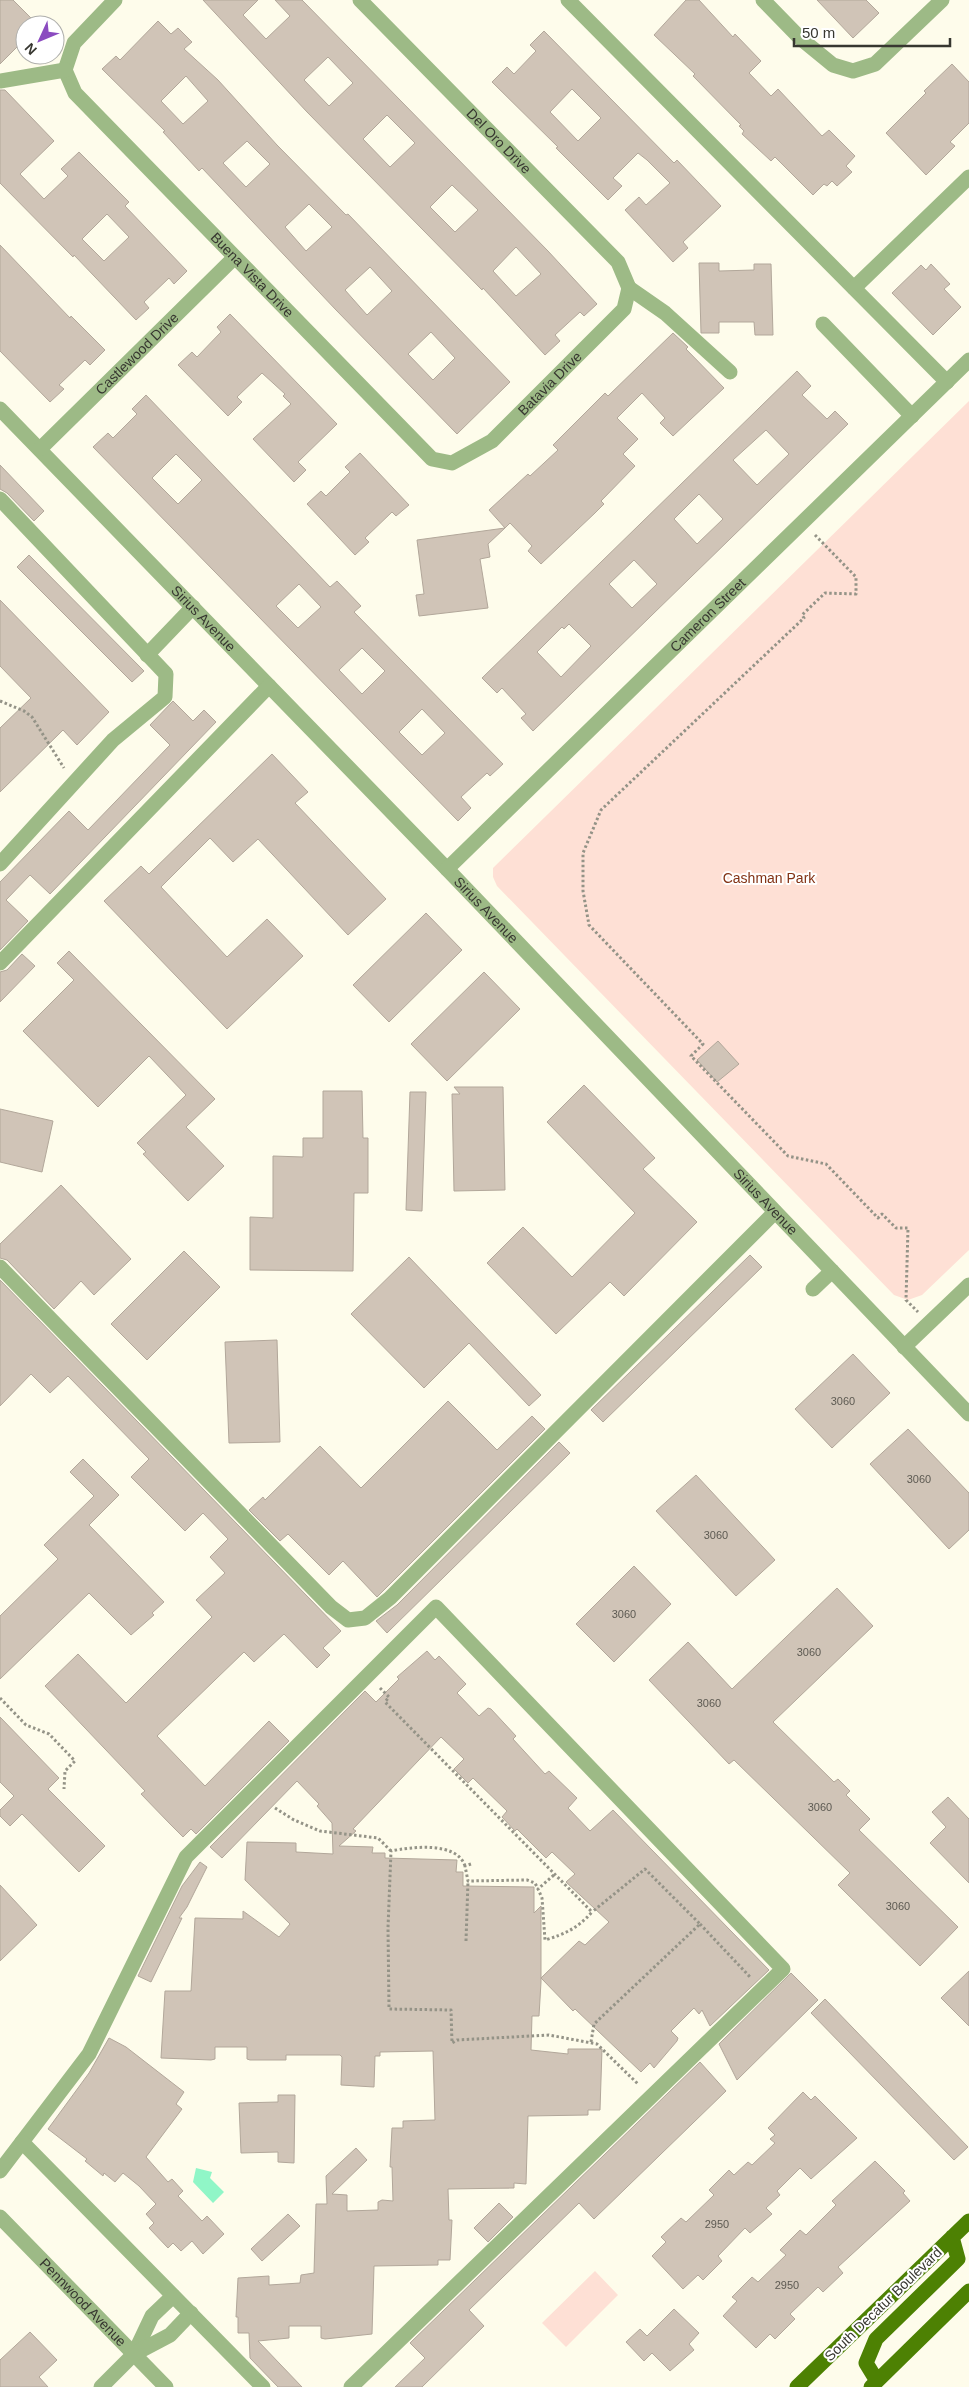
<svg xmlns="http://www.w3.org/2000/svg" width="969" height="2387" font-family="Helvetica,sans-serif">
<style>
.green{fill:#fee0d5}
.water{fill:#90f6c7}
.building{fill:#d0c4b7;stroke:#b2a79a;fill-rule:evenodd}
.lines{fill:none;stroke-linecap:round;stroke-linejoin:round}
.path{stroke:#949387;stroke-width:3;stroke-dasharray:2.5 2.5;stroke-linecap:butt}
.minor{stroke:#9dba86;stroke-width:15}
.major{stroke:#4d8103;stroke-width:15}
.labels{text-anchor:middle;stroke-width:4;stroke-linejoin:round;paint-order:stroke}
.number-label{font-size:11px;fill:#5d5a52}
.street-label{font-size:14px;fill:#373730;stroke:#fff}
.park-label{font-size:14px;fill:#823214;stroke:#fff}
</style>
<rect width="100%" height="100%" fill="#fefceb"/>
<!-- green -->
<path class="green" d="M969,401V1250L922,1295L908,1300L894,1295L497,886L493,877V868Z
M595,2271L618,2295L566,2347L542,2323Z"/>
<!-- water -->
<path class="water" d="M196,2168L212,2172L210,2178L224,2192L213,2203L193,2182Z"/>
<!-- building -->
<path class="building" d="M0,0H13L38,25H25V39L0,64Z
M203,0H258L243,15L266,39L290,16L275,0H302L548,251L597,304L584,316L580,312L555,335L560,341L545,355L483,288L482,290L307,112ZM328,57L353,83L329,106L304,80ZM387,115L415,143L390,167L363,139ZM452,185L478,210L455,232L430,207ZM516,247L541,274L516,296L493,271Z
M686,0H699L733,37L735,34L761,61L749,73L771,96L778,89L822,136L829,130L855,156L846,166L852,172L837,186L832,181L827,186L824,184L813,195L775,157L771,161L742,134L744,131L739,126L741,125L693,76L695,74L654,35Z
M817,0H866L879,13L853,38Z
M158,21L171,34L178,28L192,42L184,49L218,80L277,145L346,215L348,214L510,382L457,434L336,310L202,168L199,171L163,132L165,131L102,69L116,56L120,60ZM186,76L208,101L183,124L161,101ZM247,141L270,164L246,187L223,163ZM309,204L332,227L306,251L285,227ZM370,267L392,291L367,315L345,290ZM431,332L455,358L433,380L408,354Z
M544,31L674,163L677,160L721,206L683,242L688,248L673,262L625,210L639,197L646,205L670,183L647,160L638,153L613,178L622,186L608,200L556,148L558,147L492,82L507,67L514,74L536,51L530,45ZM572,89L601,118L578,141L550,112Z
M952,64L969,82V123L950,142L955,146L926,175L886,133L926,93L924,91Z
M0,90H5L54,141L20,174L44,199L68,176L61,169L79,152L129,202L125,206L187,271L174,284L169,278L144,302L149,308L136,320L74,255L73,257L0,183ZM107,214L129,237L104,261L82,239Z
M0,245L70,318L71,316L105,350L90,365L85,360L59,385L64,389L50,402L0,351Z
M699,263H719V271L754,270V264H771L773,335H755L754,322H719V333H701Z
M931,264L950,284L944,289L961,307L933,335L892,293L921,265L926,270Z
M230,314L337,424L298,462L306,470L294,482L253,439L291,404L283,396L285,394L262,373L237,397L242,402L228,416L178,365L192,352L197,357L221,332L217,327Z
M673,333L688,347L686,349L724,388L673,436L660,423L665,418L642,393L617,418L638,439L623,454L635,466L601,501L604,504L595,513L541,564L528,551L532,546L510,523L505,528L489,510L528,474L530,476L558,450L553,445L605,393L608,396Z
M797,371L811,386L802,395L827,419L835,411L848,424L533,731L521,718L526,714L502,688L497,693L482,678ZM766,430L789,454L757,485L733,460ZM699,494L723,519L697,544L674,519ZM634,560L657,584L632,608L609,584ZM569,624L591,646L561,677L537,652L562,627L564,629Z
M146,395L330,587L337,581L361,606L354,612L503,764L490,776L487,773L461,797L471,808L458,821L93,447L108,433L113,438L137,414L132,409ZM176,454L202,480L178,504L152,478ZM299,584L321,607L298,628L276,606ZM362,648L385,671L362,694L339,670ZM422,709L445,733L422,755L399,732Z
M360,453L409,505L396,516L392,512L365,538L369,542L355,555L307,504L321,491L326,496L350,472L345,467Z
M0,465L44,511L34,521L7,493L0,489Z
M505,528L488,544L490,557L480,559L488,608L419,616L416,595L424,594L417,540Z
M29,555L144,671L132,682L17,567Z
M0,600L109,712L77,745L63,730L0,792V728L31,698L0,666Z
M173,701L193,721L204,710L216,722L50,894L30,875L6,900L28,921L0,950V882L69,811L88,830L170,745L150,725Z
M272,754L308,792L295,803L386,899L348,935L258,839L233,862L210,838L161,887L227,957L267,919L303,956L227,1029L104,901L141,866L149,874Z
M426,913L462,950L389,1022L353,985Z
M69,951L215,1099L186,1127L224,1166L188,1201L143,1154L146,1152L137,1143L186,1095L149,1056L98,1107L23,1031L74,980L57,963Z
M22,954L35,966L0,1002V972L7,970Z
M484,972L520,1009L447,1081L411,1044Z
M718,1041L739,1064L717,1082L697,1060Z
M584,1085L655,1158L643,1169L697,1222L624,1296L610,1282L556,1334L487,1263L523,1227L572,1277L635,1213L547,1122Z
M454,1087H503L505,1190L454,1191L452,1094H460Z
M323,1091H362L363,1138H368V1193H354L353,1271L250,1270V1217L273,1218V1156L303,1157V1138H323Z
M410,1092H426L422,1211L406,1210Z
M0,1109L53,1121L42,1172L0,1162Z
M61,1185L131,1259L94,1295L81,1281L54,1309L7,1260L0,1258V1244Z
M184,1251L220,1287L147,1360L111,1324Z
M750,1255L762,1267L603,1422L591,1410Z
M409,1257L541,1395L529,1406L469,1343L424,1388L351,1314Z
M0,1280L341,1631L323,1648L330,1655L317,1668L284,1634L254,1662L244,1652L157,1736L205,1786L269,1721L289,1741L196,1834L191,1829L183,1837L170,1824L141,1794L145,1791L45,1686L78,1654L126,1703L212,1617L196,1600L225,1573L210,1557L228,1539L203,1513L185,1531L131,1477L149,1459L68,1376L50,1393L31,1374L0,1406Z
M277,1340L280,1442L229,1443L225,1342Z
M853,1354L890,1393L832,1448L795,1409Z
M448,1401L497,1450L532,1416L545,1429L377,1597L343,1561L329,1575L288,1534L280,1541L249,1510L263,1497L265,1500L320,1446L361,1488Z
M908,1429L969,1493V1530L949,1549L870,1464Z
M559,1442L570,1453L387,1633L376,1621L397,1605Z
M83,1459L119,1495L89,1525L164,1602L152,1613L154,1615L131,1635L89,1593L0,1679V1616L58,1559L44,1545L94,1496L70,1472Z
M696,1475L775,1560L736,1596L656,1511Z
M634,1566L671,1604L614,1662L576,1624Z
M837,1588L873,1626L773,1722L834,1782L838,1779L850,1791L846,1795L870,1819L859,1830L958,1927L920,1966L838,1885L850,1873L734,1760L729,1764L649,1680L688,1642L732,1689Z
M427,1651L435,1660L439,1656L466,1684L457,1693L479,1716L488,1708L491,1709L516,1736L513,1739L545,1774L549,1771L577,1798L568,1808L590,1831L613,1810L769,1970L710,2026L702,2010L699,2014L694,2008L671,2031L678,2038L677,2041L654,2068L650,2063L641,2072L575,2009L573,2011L541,1978L579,1941L585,1945L609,1922L566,1882L575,1874L552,1852L546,1858L517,1829L515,1831L502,1817L507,1811L473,1778L468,1783L454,1769L464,1759L441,1737L353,1829L356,1831L339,1846L373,1847L372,1853H385V1858L457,1860L456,1872H463V1886L534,1887V1913L541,1906V1982L539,2016H532L531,2050L568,2054V2049H602L600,2110H588V2115L528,2116L526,2184L514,2183V2188L448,2189L449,2220H452L450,2260H438V2265L374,2266L372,2334L325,2339L321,2338V2326H289V2338L258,2341L302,2387H278L250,2358L249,2333H238V2317H236L238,2278L269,2276V2285L300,2283L301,2275L314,2273L316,2204H327L326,2176L356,2148L367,2160L332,2194L347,2195V2211L378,2210V2202L382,2200L393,2201L392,2167H390L392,2128H403V2121L435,2120L433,2051L380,2052V2056H375L374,2087L341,2085L342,2057L340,2055H286V2060H250L247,2059V2047H215V2059L211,2060L161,2058L165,1991H191L195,1918L243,1919V1911L279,1937L290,1924L245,1880L247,1842L296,1843V1852L333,1854L332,1823L317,1806L319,1804L297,1781L222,1858L210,1847L365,1691L376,1702L399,1679L397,1677Z
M0,1717L59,1778L48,1789L105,1846L79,1872L22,1814L10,1826L0,1816V1810L14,1796L0,1782Z
M948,1797L969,1819V1883L930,1843L946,1827L932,1812Z
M200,1862L207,1867L187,1907L179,1918H182L151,1982L138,1976L182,1886Z
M0,1885L37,1925L0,1961Z
M969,1971V2026L941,1998Z
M791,1973L818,2000L737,2080L719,2044Z
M825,1999L968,2147L954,2160L811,2013Z
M109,2038L126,2047L184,2092L176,2104L182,2109L146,2157L168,2182L172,2179L183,2191L178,2196L202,2221L207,2216L224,2234L203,2254L192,2241L181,2251L173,2243L168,2248L149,2228L154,2223L146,2214L156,2204L139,2186L123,2173L115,2182L104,2173L103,2176L85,2161L87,2159L48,2129L89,2073Z
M700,2062L726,2091L594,2219L579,2203L502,2278L469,2310L484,2326L422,2387H395L425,2358L410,2343Z
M803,2092L811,2100L815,2096L857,2138L811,2179L800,2168L777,2191L780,2195L766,2208L772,2214L750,2233L745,2228L718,2256L722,2261L703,2280L698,2275L683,2289L652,2256L666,2242L661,2237L681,2218L686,2222L714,2195L709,2190L729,2170L734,2175L748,2162L752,2165L775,2143L770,2139L775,2135L768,2128Z
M278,2095H295L294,2163L278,2162V2152L241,2153L239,2103L278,2102Z
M875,2161L905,2191L903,2193L910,2201L838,2267L843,2273L823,2292L818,2287L790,2314L795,2319L775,2339L770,2334L756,2348L723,2316L737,2301L732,2297L752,2277L758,2282L786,2255L780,2250L800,2230L806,2235L836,2205L832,2201Z
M499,2203L513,2217L488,2242L474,2228Z
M288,2214L300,2226L262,2261L251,2249Z
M674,2309L699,2333L689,2344L694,2350L670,2371L652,2353L644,2361L626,2342L640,2329L647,2336Z
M30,2332L57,2360L39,2377L48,2387H0V2360Z"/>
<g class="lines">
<!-- path -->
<path class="path" d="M815,535L856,577V594L825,593L802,615L804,618L601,810L583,853V891L589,925L703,1044L691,1056L788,1156L826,1164L878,1218L882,1214L896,1228H908L906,1300L918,1312
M0,701L24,711L32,717L64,768
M380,1688L389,1697L385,1702L592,1912C578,1928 565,1934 545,1940L542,1898L538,1889L555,1874
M0,1698L26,1725L49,1734L75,1761L65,1771L64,1789
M275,1808L294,1820L320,1831L378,1838L391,1851
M471,1864L465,1866L468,1881L527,1880L535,1883L538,1889
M465,1866C457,1841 411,1847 391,1851L388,1928L389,2009L451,2010L452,2043L457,2040L549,2035L597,2044L639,2085
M700,1924L751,1978
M466,1941L468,1881
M591,2042L594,2024L700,1924L645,1869L592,1912"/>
<!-- minor -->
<g class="minor">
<path id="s1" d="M360,0L618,262L629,288"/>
<path d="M568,0L947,382"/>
<path d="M763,0L800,38L833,65L853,71L875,64L942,0"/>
<path id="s2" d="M65,70L75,93L432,459L452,463L492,441L624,309L629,288"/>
<path d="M65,70L74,43L115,0"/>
<path d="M0,81L65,70"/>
<path d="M629,288L665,313L730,372"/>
<path d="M854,288L969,177"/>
<path d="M823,324L912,416"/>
<path id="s3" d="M0,409L447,869L969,1414"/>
<path id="s4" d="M40,449L234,258"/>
<path d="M0,499L166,674L165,697L113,740L0,864"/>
<path d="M147,655L193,607"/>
<path id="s5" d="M447,869L969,360"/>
<path d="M0,963L269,686"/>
<path d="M0,1267L331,1607L348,1620L365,1618L390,1598L775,1212"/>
<path d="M813,1289L832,1271"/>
<path d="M904,1347L969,1285"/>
<path d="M22,2142L89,2054L186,1857L436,1607L783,1969L351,2387"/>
<path d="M0,2171L22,2142L263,2387"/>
<path id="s6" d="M0,2217L166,2387"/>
<path d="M134,2354L152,2316L173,2296"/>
<path d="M101,2387L134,2354L170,2335L191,2313"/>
</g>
<!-- major -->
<path class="major" d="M877,2381L866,2363L876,2339L958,2259L952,2237
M797,2387L969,2221
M871,2387L969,2291"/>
</g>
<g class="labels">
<!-- number labels -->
<g class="number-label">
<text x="843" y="1405">3060</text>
<text x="919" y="1483">3060</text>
<text x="716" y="1539">3060</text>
<text x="624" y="1618">3060</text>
<text x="809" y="1656">3060</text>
<text x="709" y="1707">3060</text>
<text x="820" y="1811">3060</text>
<text x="898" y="1910">3060</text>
<text x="717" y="2228">2950</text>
<text x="787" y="2289">2950</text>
</g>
<!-- street labels -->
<g class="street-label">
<text dy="5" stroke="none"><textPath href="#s1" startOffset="198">Del Oro Drive</textPath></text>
<text dy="5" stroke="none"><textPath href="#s2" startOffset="279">Buena Vista Drive</textPath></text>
<text dy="5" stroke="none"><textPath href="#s4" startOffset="136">Castlewood Drive</textPath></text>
<text dy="5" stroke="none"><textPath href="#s2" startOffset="684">Batavia Drive</textPath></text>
<text dy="5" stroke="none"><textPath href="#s5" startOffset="364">Cameron Street</textPath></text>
<text dy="5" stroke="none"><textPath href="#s3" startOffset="292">Sirius Avenue</textPath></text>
<text dy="5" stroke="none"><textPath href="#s3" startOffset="698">Sirius Avenue</textPath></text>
<text dy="5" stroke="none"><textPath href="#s3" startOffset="1102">Sirius Avenue</textPath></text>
<text dy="5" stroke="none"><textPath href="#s6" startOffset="119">Pennwood Avenue</textPath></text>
<text transform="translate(883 2304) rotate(-44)" y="5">South Decatur Boulevard</text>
</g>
<!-- park labels -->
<g class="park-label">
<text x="769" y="883">Cashman Park</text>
</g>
</g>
<!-- north arrow -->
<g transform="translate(40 40) rotate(226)"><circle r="24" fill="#ffffff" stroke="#afafac"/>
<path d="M0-4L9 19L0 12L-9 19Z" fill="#8b4bc0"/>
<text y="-8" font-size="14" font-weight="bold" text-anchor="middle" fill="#373730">N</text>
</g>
<!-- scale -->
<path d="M794 38v8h156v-8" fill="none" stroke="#373730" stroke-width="2.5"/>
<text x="802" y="38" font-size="15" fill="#373730" stroke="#ffffff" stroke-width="4" paint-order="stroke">50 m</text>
</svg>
